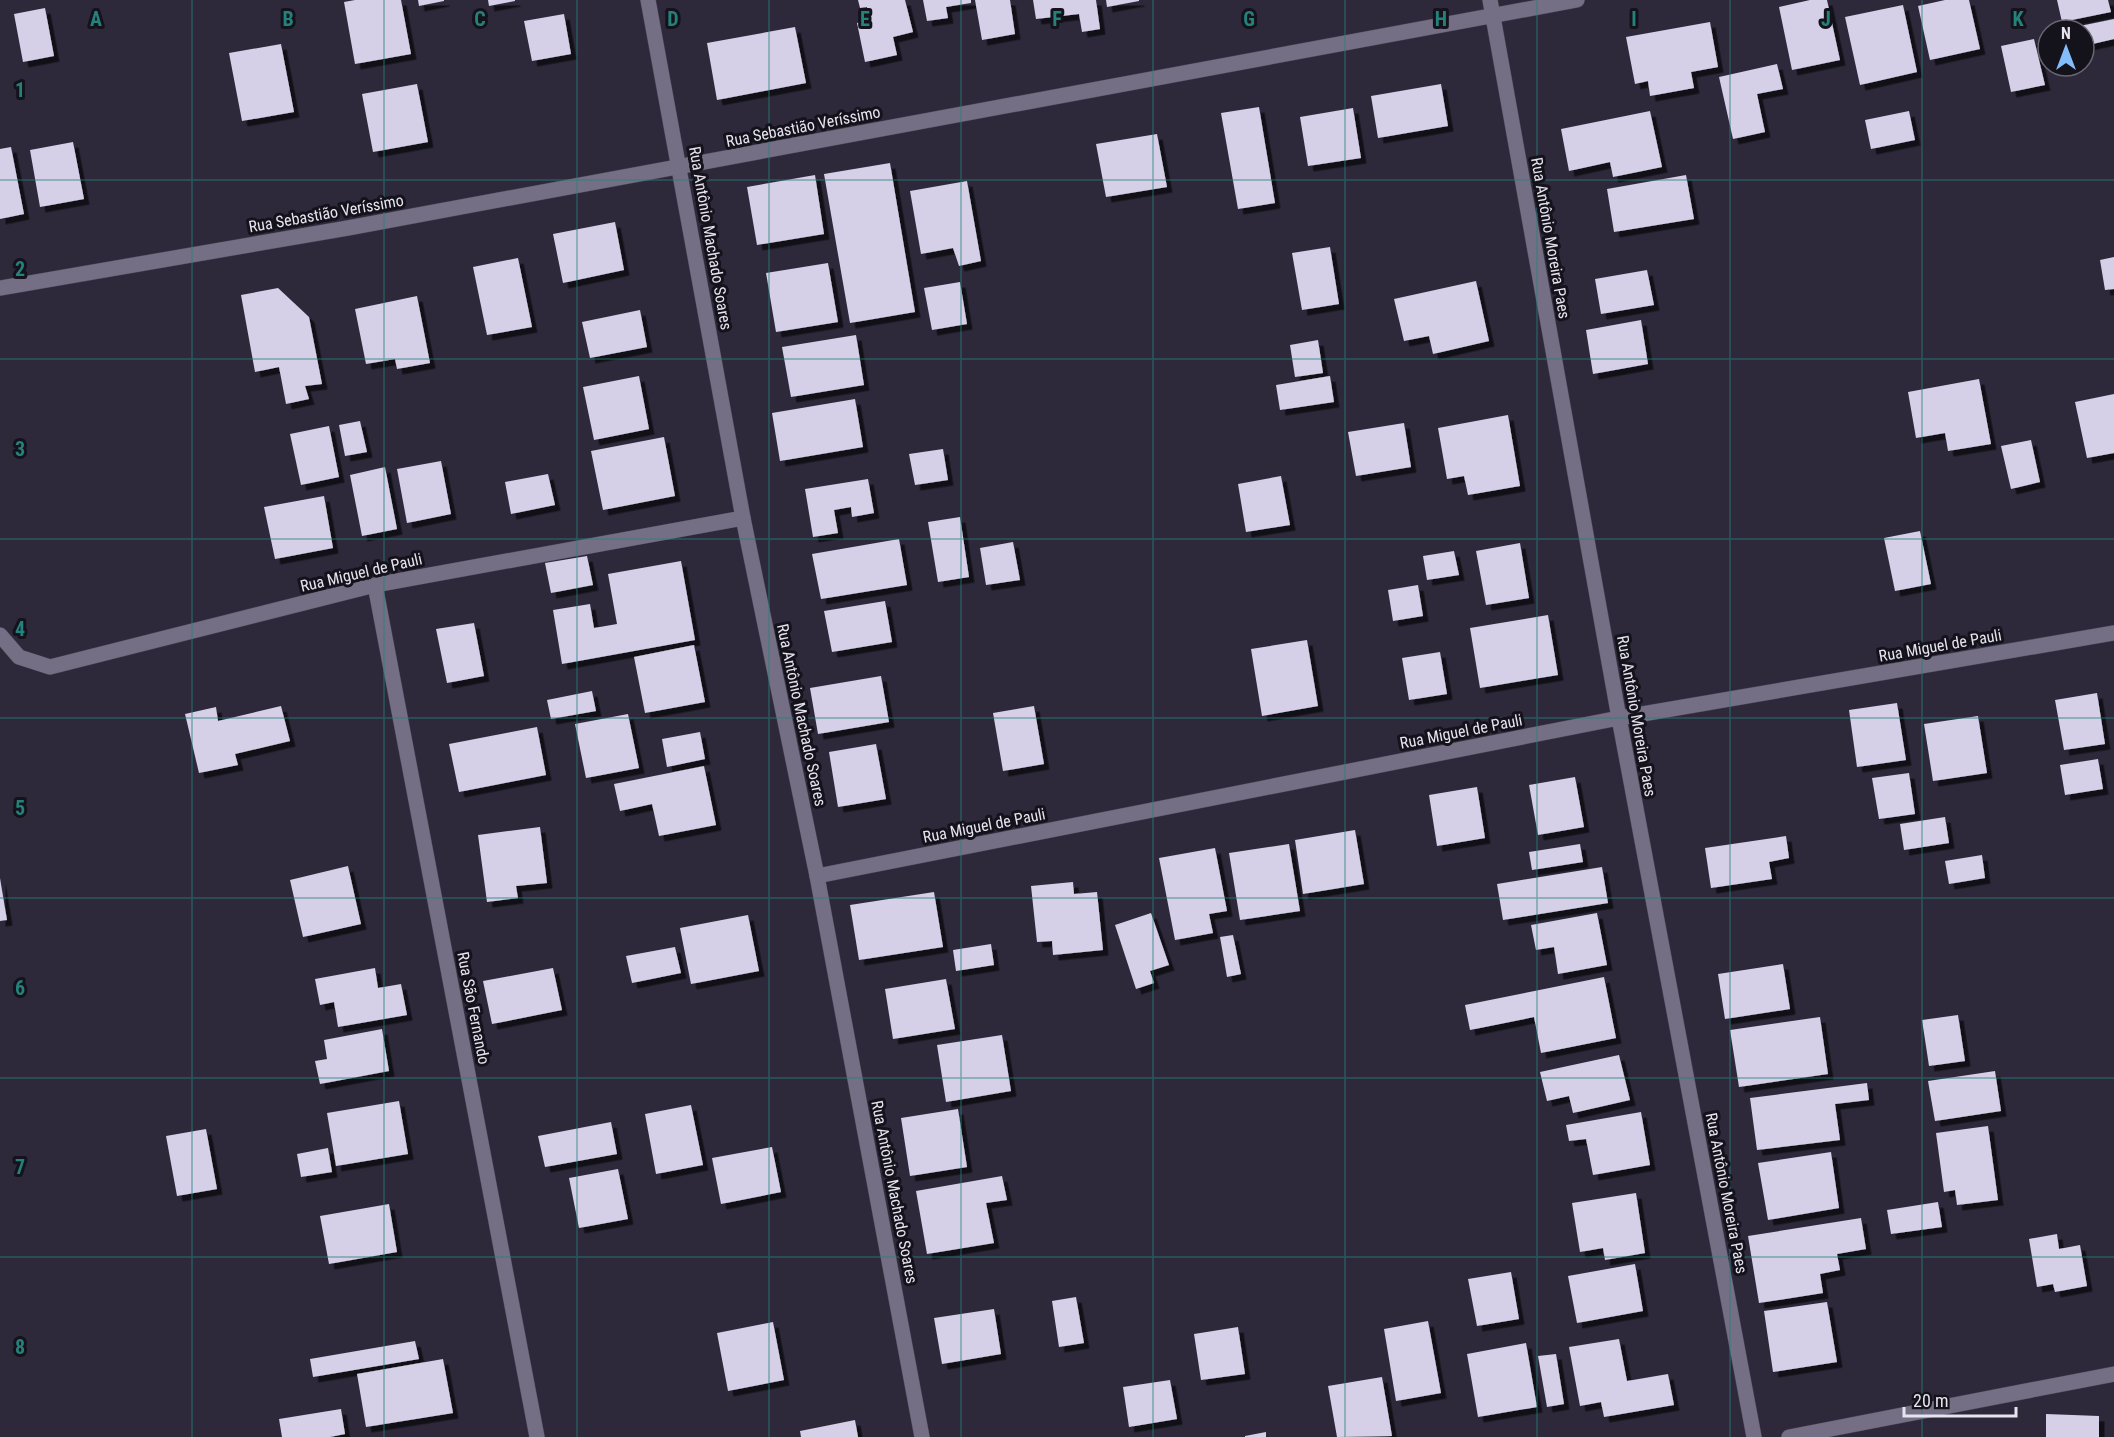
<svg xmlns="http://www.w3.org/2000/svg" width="2114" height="1437" font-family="'Roboto Condensed',sans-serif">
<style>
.building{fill:#d5d0e7;filter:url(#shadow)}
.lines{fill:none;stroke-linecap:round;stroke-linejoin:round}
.street-casing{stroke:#474453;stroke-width:16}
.secondary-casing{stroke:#474453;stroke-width:16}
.street{stroke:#746f84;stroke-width:15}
.secondary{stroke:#746f84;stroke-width:15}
.grid{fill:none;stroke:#25817b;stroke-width:1.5;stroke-opacity:0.55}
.labels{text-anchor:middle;stroke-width:6;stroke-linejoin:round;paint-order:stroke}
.street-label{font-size:16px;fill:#e7e4f0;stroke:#14121b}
.grid-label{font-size:20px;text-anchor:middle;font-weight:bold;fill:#25817b;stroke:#14121b;stroke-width:6;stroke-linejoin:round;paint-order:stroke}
</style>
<defs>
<filter id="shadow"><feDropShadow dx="5.5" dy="5.5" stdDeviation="0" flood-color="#0009"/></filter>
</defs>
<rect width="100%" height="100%" fill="#2d283a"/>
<!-- building -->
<path class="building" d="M355,0H401L411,54L355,64L344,2Z
M418,0H444V1L419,6Z
M488,0H515V1L489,6Z
M858,0H905L913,32L893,37L897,55L865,62L857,23L869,20L867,7L860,8Z
M923,0H971V3L946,7L948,18L927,21Z
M975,0H1010L1015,34L982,40Z
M1033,0H1096L1100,29L1082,32L1079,14L1036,19Z
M1106,0H1139V1L1107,7Z
M1810,0H1827L1840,60L1792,70L1779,7Z
M1945,0H1969L1980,49L1930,60L1918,6Z
M2057,0H2108L2111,12L2062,22Z
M1903,5L1917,72L1860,85L1845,17Z
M45,8L54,56L23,62L14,14Z
M564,14L571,54L532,61L524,21Z
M2114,19V39L2084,46V30H2075V27Z
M1710,22L1718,67L1691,72L1694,88L1650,96L1648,81L1635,84L1626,37Z
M795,27L806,83L717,100L707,43Z
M2034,39L2045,85L2011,92L2001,46Z
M281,44L294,112L242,121L229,53Z
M1777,64L1783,89L1757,94L1765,132L1733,139L1719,77Z
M417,84L428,142L373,152L362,94Z
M1441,84L1448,126L1378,138L1371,96Z
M1259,107L1275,203L1238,209L1221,113Z
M1353,108L1361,158L1308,166L1300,117Z
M1650,111L1662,167L1613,177L1610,162L1569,171L1561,129Z
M1909,111L1915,140L1871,149L1865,120Z
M1157,134L1167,187L1106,197L1096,144Z
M73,142L84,199L40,207L30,150Z
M11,147L24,214L0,219V149Z
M890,163L915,312L850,323L824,174Z
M815,175L824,234L757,245L747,187Z
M1686,175L1694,219L1614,232L1607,189Z
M967,181L981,261L959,266L953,248L921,254L910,191Z
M615,222L624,270L563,283L553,234Z
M1330,247L1339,304L1302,310L1292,253Z
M2114,257V289L2105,290L2100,260Z
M518,258L532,327L487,335L473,267Z
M828,263L838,322L776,332L766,273Z
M1647,270L1654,305L1601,314L1595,279Z
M1476,281L1489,341L1433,354L1429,336L1404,341L1394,299Z
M960,282L967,324L932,330L924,288Z
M278,288L309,317L322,384L305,386L309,399L286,404L279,367L255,372L241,295Z
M417,296L430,363L397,369L395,359L366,364L355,309Z
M640,310L647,347L590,358L582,322Z
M1641,320L1648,364L1593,374L1586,330Z
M856,335L864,385L791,397L782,347Z
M1318,340L1323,373L1295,377L1290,345Z
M639,376L649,429L594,440L583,387Z
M1330,376L1334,402L1280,410L1276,385Z
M1979,379L1991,444L1948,451L1945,433L1916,438L1908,392Z
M2114,394V453L2087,458L2075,402Z
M855,399L863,447L780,461L772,413Z
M1508,415L1520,486L1468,495L1464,476L1447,479L1438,428Z
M360,421L367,452L345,456L339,425Z
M1404,423L1411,467L1356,476L1348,432Z
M329,426L339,477L301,485L290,434Z
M664,437L675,496L603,510L591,451Z
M2031,440L2040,482L2011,489L2001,446Z
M943,449L948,480L915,485L909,454Z
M441,461L451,514L407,523L397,469Z
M385,467L397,529L362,536L350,475Z
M548,474L555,505L511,514L505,482Z
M1281,476L1290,525L1246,532L1238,484Z
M868,479L874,513L852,517L851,507L834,510L838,533L813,537L805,489Z
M324,496L333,548L275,559L264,507Z
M960,517L969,577L938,582L928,522Z
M1920,531L1931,584L1895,591L1884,538Z
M899,539L907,585L821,599L812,554Z
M1013,542L1020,580L986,585L980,548Z
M1520,543L1529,598L1486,605L1476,551Z
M1454,551L1459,575L1427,580L1423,556Z
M587,556L593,585L551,593L545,563Z
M681,561L695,640L562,664L553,610L590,604L594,628L617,624L608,574Z
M1418,585L1423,616L1393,621L1388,590Z
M885,601L892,642L832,652L824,611Z
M1548,615L1558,675L1480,688L1470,628Z
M474,623L484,676L447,683L436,629Z
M1307,640L1318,706L1262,716L1251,649Z
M694,645L705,702L645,713L634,657Z
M1440,652L1447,694L1409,700L1402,658Z
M881,676L889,722L818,734L810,688Z
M592,691L596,711L551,719L547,700Z
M2097,693L2105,744L2064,750L2055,700Z
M1897,703L1906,760L1857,767L1849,710Z
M281,706L290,741L235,754L238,765L199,773L185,714L216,707L218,721Z
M1034,706L1044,764L1003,771L993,713Z
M628,714L639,768L586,778L575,724Z
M1978,716L1987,773L1933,781L1924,724Z
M537,727L546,775L459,792L449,744Z
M700,732L705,759L667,767L662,739Z
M876,744L886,799L838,807L829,752Z
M2098,759L2103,789L2065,795L2060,765Z
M704,766L716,825L659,836L652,804L620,811L614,784Z
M1909,773L1915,814L1879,819L1872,778Z
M1575,777L1584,827L1538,835L1529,785Z
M1477,787L1485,838L1437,846L1429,795Z
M1945,817L1949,843L1904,850L1900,824Z
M540,827L547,883L516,886L518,898L487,902L478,835Z
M1355,830L1364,884L1303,894L1295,840Z
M1786,836L1789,858L1769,862L1772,879L1711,888L1705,848Z
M1289,844L1300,911L1240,920L1229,853Z
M1580,844L1583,862L1532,870L1529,852Z
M1215,848L1227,911L1209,914L1213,933L1175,940L1159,858Z
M1982,855L1985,878L1949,884L1945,861Z
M348,866L361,924L303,937L290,880Z
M1602,867L1608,903L1503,920L1497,884Z
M0,878L7,920L0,921Z
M1073,882L1074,894L1097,892L1103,950L1053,955L1052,941L1037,942L1031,886Z
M934,892L943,947L859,960L850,905Z
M1151,913L1169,965L1150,971L1154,983L1136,989L1115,925Z
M1597,913L1607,965L1558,974L1554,947L1536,950L1531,925Z
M748,915L759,971L691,984L680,928Z
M1233,935L1241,974L1227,977L1220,937Z
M991,944L994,965L956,971L953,950Z
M675,947L681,973L632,983L626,956Z
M1783,964L1790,1009L1725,1019L1718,974Z
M375,968L378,988L401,984L407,1015L338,1027L334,1002L320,1005L315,979Z
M553,968L562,1010L492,1024L483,981Z
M1604,977L1616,1038L1541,1053L1534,1017L1470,1030L1465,1005Z
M946,979L955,1029L893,1039L885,989Z
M1958,1015L1965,1061L1929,1066L1922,1020Z
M1820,1017L1828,1074L1739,1087L1730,1030Z
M382,1029L389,1071L320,1084L315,1061L327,1059L324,1040Z
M1002,1035L1011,1091L946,1102L937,1045Z
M1619,1055L1630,1100L1573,1113L1569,1096L1547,1101L1540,1072Z
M1995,1071L2001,1111L1935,1121L1928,1081Z
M1867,1083L1869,1100L1835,1104L1840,1140L1757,1150L1750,1098Z
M399,1101L408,1154L336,1166L327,1113Z
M691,1105L703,1165L656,1174L645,1114Z
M958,1109L967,1167L910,1176L901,1118Z
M1641,1112L1650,1165L1593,1175L1586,1139L1569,1141L1566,1125Z
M611,1122L617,1154L545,1167L538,1136Z
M1988,1126L1998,1200L1957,1205L1955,1190L1944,1192L1936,1133Z
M206,1129L217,1189L177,1196L166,1136Z
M772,1147L781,1192L721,1204L712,1158Z
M328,1148L332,1172L301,1177L297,1154Z
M1831,1152L1839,1208L1768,1220L1758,1163Z
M618,1169L628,1219L579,1228L569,1178Z
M1002,1176L1007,1200L986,1203L994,1243L927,1254L916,1191Z
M1636,1193L1645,1253L1605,1260L1603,1248L1580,1252L1572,1203Z
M1938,1202L1942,1227L1891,1234L1887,1210Z
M389,1204L397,1252L329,1264L320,1216Z
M1861,1218L1866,1249L1837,1254L1840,1270L1820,1274L1823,1293L1759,1303L1748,1236Z
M2057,1234L2059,1249L2080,1245L2087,1286L2055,1292L2053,1284L2037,1287L2029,1239Z
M1635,1264L1643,1311L1577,1323L1568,1276Z
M1511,1272L1519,1319L1477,1326L1468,1279Z
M1076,1297L1084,1343L1059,1347L1052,1301Z
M1827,1302L1837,1362L1773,1372L1764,1311Z
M994,1309L1001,1354L942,1364L934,1318Z
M1428,1321L1441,1393L1396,1401L1384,1329Z
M773,1322L784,1380L728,1391L717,1333Z
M1238,1327L1245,1374L1201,1380L1194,1334Z
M1619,1339L1627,1381L1668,1374L1674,1405L1604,1417L1601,1402L1580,1406L1569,1347Z
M415,1341L419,1359L313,1377L310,1359Z
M1526,1343L1537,1407L1478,1417L1467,1354Z
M1556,1354L1564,1404L1547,1407L1538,1356Z
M443,1359L453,1413L366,1427L357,1374Z
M1382,1377L1392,1436L1337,1437L1328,1386Z
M1170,1380L1177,1419L1129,1427L1123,1387Z
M341,1409L345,1434L330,1437H282L279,1419Z
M2046,1414L2099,1416V1437H2046Z
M855,1420L858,1437H801L800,1431Z
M1266,1432V1437H1245V1436Z"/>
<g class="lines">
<defs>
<path id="street" d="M1490,0L1619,718L1754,1437
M0,288L348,228L1577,0
M375,585L537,1437
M0,635L19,657L50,667L375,585L743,518
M817,876L1619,718L2114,633"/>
<path id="secondary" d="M648,0L743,518L817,876L922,1437
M1789,1437L2114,1374"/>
</defs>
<!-- street casing -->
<use href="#street" class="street-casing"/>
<!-- secondary casing -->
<use href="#secondary" class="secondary-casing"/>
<!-- street -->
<use href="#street" class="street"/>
<!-- secondary -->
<use href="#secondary" class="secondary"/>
</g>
<!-- grid -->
<path class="grid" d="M192,0V1437M384,0V1437M577,0V1437M769,0V1437M961,0V1437M1153,0V1437M1345,0V1437M1537,0V1437M1730,0V1437M1922,0V1437M0,180H2114M0,359H2114M0,539H2114M0,718H2114M0,898H2114M0,1078H2114M0,1257H2114"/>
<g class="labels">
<!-- street labels -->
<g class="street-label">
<text transform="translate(803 126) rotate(-11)" y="6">Rua Sebastião Veríssimo</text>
<text transform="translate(326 213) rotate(-10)" y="6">Rua Sebastião Veríssimo</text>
<text transform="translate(711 238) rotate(80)" y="6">Rua Antônio Machado Soares</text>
<text transform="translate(1551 238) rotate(80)" y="6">Rua Antônio Moreira Paes</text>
<text transform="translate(361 572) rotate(-13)" y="6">Rua Miguel de Pauli</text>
<text transform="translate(1940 645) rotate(-10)" y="6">Rua Miguel de Pauli</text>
<text transform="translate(802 715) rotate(78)" y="6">Rua Antônio Machado Soares</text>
<text transform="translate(1637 716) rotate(80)" y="6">Rua Antônio Moreira Paes</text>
<text transform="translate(1461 731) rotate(-11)" y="6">Rua Miguel de Pauli</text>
<text transform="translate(984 825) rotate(-11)" y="6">Rua Miguel de Pauli</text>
<text transform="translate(474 1008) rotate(79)" y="6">Rua São Fernando</text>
<text transform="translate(895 1192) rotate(79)" y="6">Rua Antônio Machado Soares</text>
<text transform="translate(1727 1193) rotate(79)" y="6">Rua Antônio Moreira Paes</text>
</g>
</g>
<g class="grid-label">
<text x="96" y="26">A</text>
<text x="288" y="26">B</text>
<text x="480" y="26">C</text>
<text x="673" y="26">D</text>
<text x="865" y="26">E</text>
<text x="1057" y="26">F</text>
<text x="1249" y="26">G</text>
<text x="1441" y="26">H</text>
<text x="1634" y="26">I</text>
<text x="1826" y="26">J</text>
<text x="2018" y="26">K</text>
<text x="20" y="97">1</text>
<text x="20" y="276">2</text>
<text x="20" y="456">3</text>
<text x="20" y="636">4</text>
<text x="20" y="815">5</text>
<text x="20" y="995">6</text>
<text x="20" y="1174">7</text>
<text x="20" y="1354">8</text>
</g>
<!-- north arrow -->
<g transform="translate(2066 48)"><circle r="28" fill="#14121b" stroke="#686670" stroke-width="1.5"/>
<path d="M0-4.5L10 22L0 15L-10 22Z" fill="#82bcfa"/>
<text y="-9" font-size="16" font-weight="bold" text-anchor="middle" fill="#e7e4f0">N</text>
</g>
<!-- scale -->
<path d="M1904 1407v9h112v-9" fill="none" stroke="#e7e4f0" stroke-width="3"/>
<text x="1913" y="1407" font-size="18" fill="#e7e4f0" stroke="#14121b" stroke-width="4.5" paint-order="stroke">20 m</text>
</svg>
